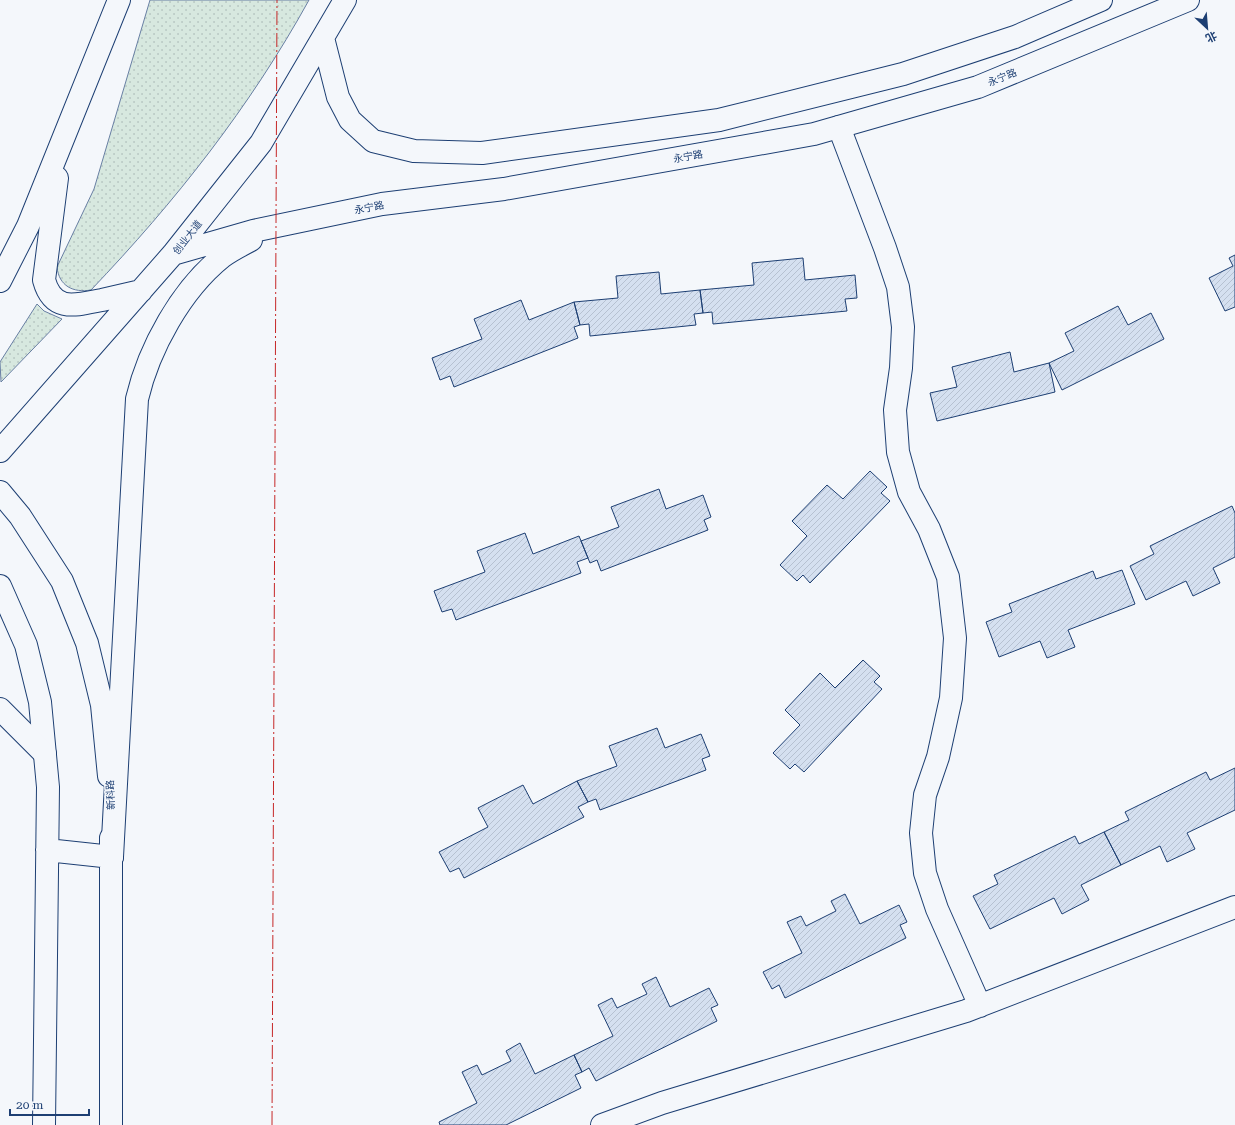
<svg xmlns="http://www.w3.org/2000/svg" width="1235" height="1125" font-family="'Roboto Serif','Noto Sans SC',serif">
<style>
.grass{fill:url(#grass-dots);stroke:#687fa3}
.building{fill:url(#building-hatch);stroke:#1d3f73}
.lines{fill:none;stroke-linecap:round;stroke-linejoin:round}
.minor-casing{stroke:#1d3f73;stroke-width:24}
.secondary-casing{stroke:#1d3f73;stroke-width:24}
.primary-casing{stroke:#1d3f73;stroke-width:24}
.minor{stroke:#f4f7fb;stroke-width:22}
.secondary{stroke:#f4f7fb;stroke-width:22}
.primary{stroke:#f4f7fb;stroke-width:22}
.power{stroke:#c62828;stroke-width:1;stroke-dasharray:14 3 2 3;stroke-linecap:butt}
.labels{text-anchor:middle;stroke-width:3;stroke-linejoin:round;paint-order:stroke}
.street-label{font-size:10px;fill:#1d3f73;stroke:#f4f7fb}
</style>
<defs>
<pattern id="grass-dots" width="8" height="8" patternUnits="userSpaceOnUse"><rect width="8" height="8" fill="#d7e8df"/><path d="M2 2h.1M6 6h.1" fill="none" stroke="#b8c8c3" stroke-width="1.8" stroke-linecap="round"/></pattern>
<pattern id="building-hatch" width="6" height="6" patternUnits="userSpaceOnUse"><rect width="6" height="6" fill="#d5e0f0"/><path d="M-1 1l2-2M0 6l6-6M5 7l2-2" fill="none" stroke="#b6c1d1"/></pattern>
</defs>
<rect width="100%" height="100%" fill="#f4f7fb"/>
<!-- grass -->
<path class="grass" d="M150,0H309C250,107 175,202 91,290C73,293 59,286 57,267L94,189Z
M37,304L44,311L62,319L1,382L0,362Z"/>
<!-- building -->
<path class="building" d="M1235,255V307L1225,311L1209,278L1233,266L1229,258Z
M803,258L805,280L855,275L857,298L845,299L847,311L713,324L712,312L703,313L700,290L754,285L752,263Z
M659,272L661,294L700,290L703,313L694,314L696,325L590,336L589,324L580,325L574,302L618,298L616,276Z
M521,300L529,320L574,302L580,325L574,327L578,338L454,387L450,376L440,380L432,358L482,339L474,319Z
M1118,306L1128,325L1151,313L1164,339L1062,390L1049,363L1074,351L1065,333Z
M1010,352L1014,372L1049,363L1055,392L937,421L930,393L957,387L952,367Z
M870,471L887,487L881,493L890,501L810,583L803,575L797,581L780,565L807,536L792,521L827,485L843,499Z
M659,489L666,509L703,495L711,517L704,520L708,530L601,571L597,560L590,563L581,541L619,527L611,507Z
M1232,506L1235,513V557L1213,568L1220,583L1193,596L1186,581L1146,600L1130,566L1154,554L1150,546Z
M525,533L533,554L579,536L588,558L577,562L581,573L456,620L452,609L442,612L434,591L485,572L477,551Z
M1122,570L1135,604L1068,630L1075,647L1047,658L1040,641L999,657L986,622L1012,612L1009,604L1093,571L1096,579Z
M863,660L880,676L874,682L882,689L804,772L795,764L790,769L773,753L800,725L785,710L820,673L835,688Z
M657,728L665,748L701,734L710,756L702,759L706,770L600,810L596,799L588,802L577,781L617,766L609,746Z
M1235,768V810L1187,833L1195,849L1167,862L1160,846L1121,865L1104,832L1129,820L1125,812L1206,772L1210,780Z
M577,781L588,802L578,807L584,817L464,878L459,868L450,872L439,852L488,827L478,808L523,785L533,804Z
M1104,832L1121,865L1081,885L1089,900L1062,914L1054,898L990,929L973,896L998,884L994,875L1075,836L1079,844Z
M845,894L860,924L899,905L907,922L900,925L906,938L785,998L779,985L772,989L763,972L802,953L787,922L801,916L806,926L836,911L831,901Z
M656,977L670,1007L709,988L718,1005L711,1008L717,1021L596,1081L589,1068L582,1072L574,1055L613,1036L598,1005L612,998L617,1008L647,994L642,984Z
M520,1043L535,1074L574,1055L582,1072L575,1075L581,1088L506,1125H440L439,1122L477,1103L462,1072L477,1065L482,1075L511,1061L506,1051Z"/>
<g class="lines">
<defs>
<path id="minor" d="M839,127L885,248L898,287L903,327L901,368L895,410L898,452L909,492L929,529L948,577L955,638L951,698L938,757L925,795L921,833L925,873L937,909L980,1006
M602,1125L662,1103L966,1011L1235,907"/>
<path id="secondary" d="M0,492L20,516L62,581L87,643L102,705L109,776
M0,586L26,645L40,702L48,787L44,1125
M111,838V1125
M47,850L112,857"/>
<path id="primary" d="M323,38L338,97L350,120L373,141L414,151L482,153L719,120L903,74L1015,37L1101,0
M57,178L44,280C53,313 76,305 102,300C115,297 128,294 141,291
M173,254L253,231L382,204L504,189L814,134L978,87L1188,0
M0,281L28,226L119,0
M0,451L173,254L261,143L345,0
M0,709L45,754
M112,857L137,399C149,348 181,290 222,257C231,250 242,245 251,240"/>
</defs>
<!-- minor casing -->
<use href="#minor" class="minor-casing"/>
<!-- secondary casing -->
<use href="#secondary" class="secondary-casing"/>
<!-- primary casing -->
<use href="#primary" class="primary-casing"/>
<!-- minor -->
<use href="#minor" class="minor"/>
<!-- secondary -->
<use href="#secondary" class="secondary"/>
<!-- primary -->
<use href="#primary" class="primary"/>
<!-- power -->
<path class="power" d="M272,1125L277,0"/>
</g>
<g class="labels">
<!-- street labels -->
<g class="street-label">
<text transform="translate(1002 77) rotate(-22)" y="4">永宁路</text>
<text transform="translate(688 156) rotate(-10)" y="4">永宁路</text>
<text transform="translate(369 207) rotate(-11)" y="4">永宁路</text>
<text transform="translate(187 237) rotate(-52)" y="4">创业大道</text>
<text transform="translate(110 795) rotate(-92)" y="4">新科路</text>
</g>
</g>
<!-- north arrow -->
<g transform="translate(1207 28) rotate(154)" stroke="#f4f7fb" stroke-width="3" paint-order="stroke">
<path d="M0-3L7 15L0 10L-7 15Z" fill="#1d3f73"/>
<text y="-6" font-size="11" font-weight="bold" text-anchor="middle" fill="#1d3f73">北</text>
</g>
<!-- scale -->
<path d="M10 1109v6h79v-6" fill="none" stroke="#1d3f73" stroke-width="2"/>
<text x="16" y="1109" font-size="12" fill="#1d3f73" stroke="#f4f7fb" stroke-width="3" paint-order="stroke">20 m</text>
</svg>
